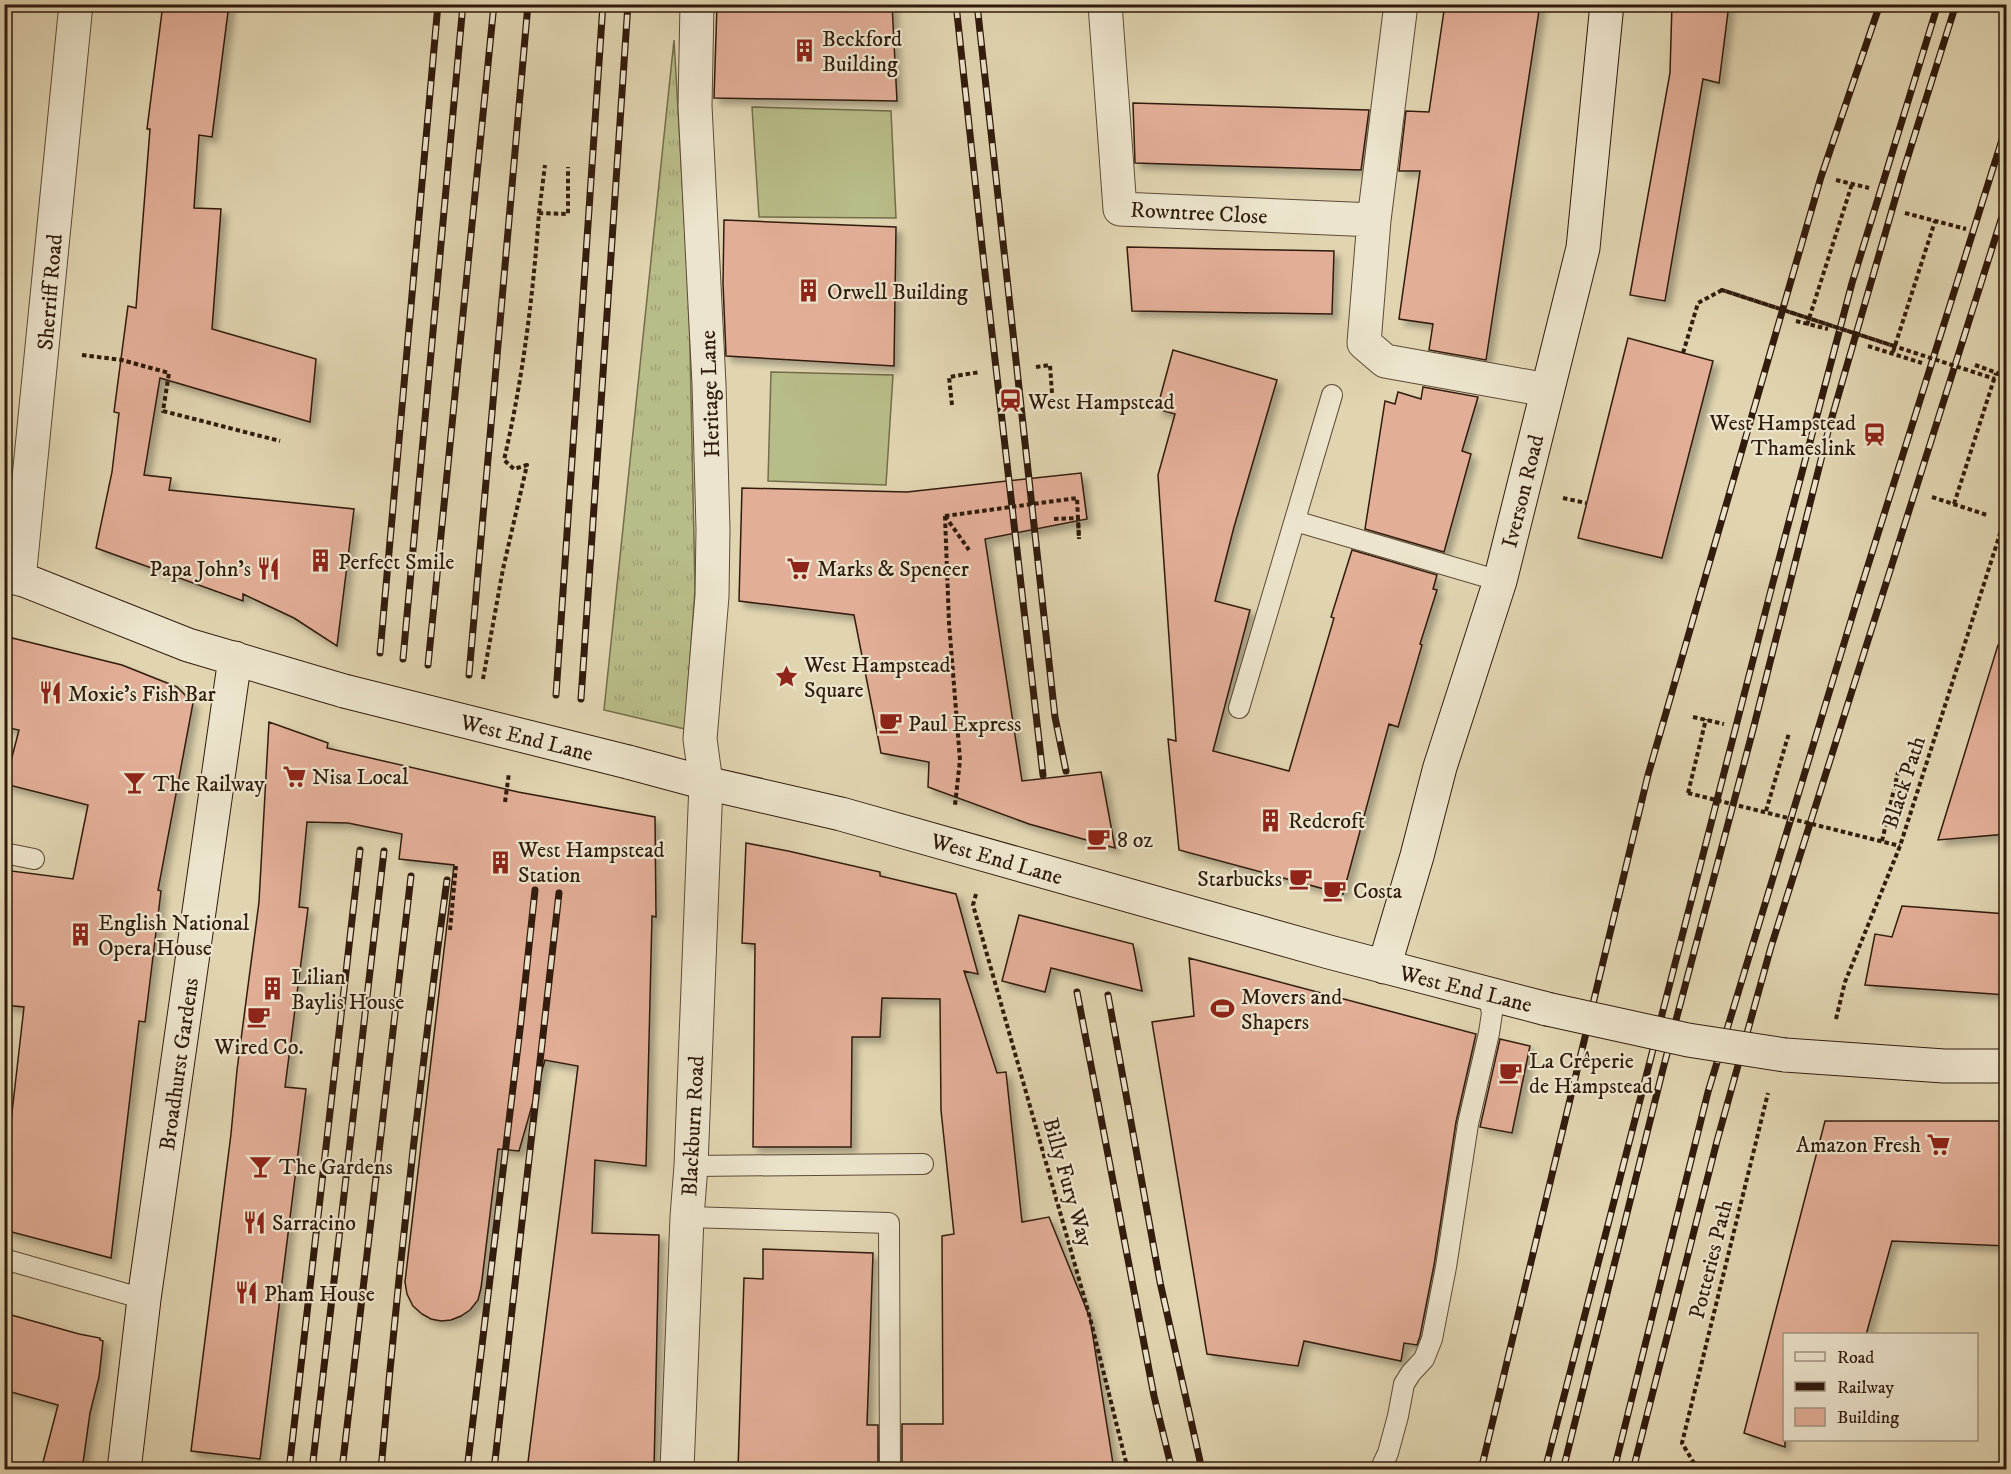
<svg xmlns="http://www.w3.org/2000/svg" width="2011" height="1474" font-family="'IM FELL DW Pica',serif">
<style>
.grass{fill:url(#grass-tufts);stroke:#746c4a;stroke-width:1.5}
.garden{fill:#b8bc88;stroke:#746c4a;stroke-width:1.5}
.building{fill:#e2ae97;stroke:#311b0d;stroke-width:1.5;filter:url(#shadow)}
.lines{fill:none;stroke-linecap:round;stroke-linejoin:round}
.lane-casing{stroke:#5d4a36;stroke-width:22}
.street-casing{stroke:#5d4a36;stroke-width:35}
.secondary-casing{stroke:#311b0d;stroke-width:35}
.path{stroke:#311b0d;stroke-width:4;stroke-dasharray:4.5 3;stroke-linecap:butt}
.lane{stroke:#ece4cc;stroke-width:20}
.street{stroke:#ece4cc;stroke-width:33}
.secondary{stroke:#ece4cc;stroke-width:33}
.rail-casing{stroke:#311b0d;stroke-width:7}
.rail{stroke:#ece4cc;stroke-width:4.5;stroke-dasharray:14;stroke-linecap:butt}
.secondary-bridge-casing{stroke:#311b0d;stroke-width:35;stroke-linecap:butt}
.path-bridge{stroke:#311b0d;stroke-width:4;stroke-dasharray:4.5 3;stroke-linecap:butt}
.secondary-bridge{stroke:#ece4cc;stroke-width:33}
.labels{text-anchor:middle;stroke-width:4.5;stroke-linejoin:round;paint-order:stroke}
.poi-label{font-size:22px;fill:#311b0d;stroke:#ece4cc;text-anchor:start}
.street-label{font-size:22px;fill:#311b0d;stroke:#ece4cc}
</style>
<defs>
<pattern id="grass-tufts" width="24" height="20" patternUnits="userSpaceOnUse" patternTransform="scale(1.5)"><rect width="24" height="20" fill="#b8bc88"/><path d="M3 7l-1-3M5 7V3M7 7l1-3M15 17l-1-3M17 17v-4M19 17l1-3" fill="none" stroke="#9fa174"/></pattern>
<filter id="shadow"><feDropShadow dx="5.5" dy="5.5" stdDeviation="3" flood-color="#0004"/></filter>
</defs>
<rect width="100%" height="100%" fill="#e1d5b1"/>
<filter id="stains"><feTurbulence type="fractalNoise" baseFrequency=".00333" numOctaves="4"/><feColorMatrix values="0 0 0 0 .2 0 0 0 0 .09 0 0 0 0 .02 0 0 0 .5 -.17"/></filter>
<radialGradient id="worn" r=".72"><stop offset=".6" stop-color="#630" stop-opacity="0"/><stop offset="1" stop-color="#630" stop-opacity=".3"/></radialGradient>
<!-- grass -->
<path class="grass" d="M674,40L689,301L695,590L685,729L604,710Z"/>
<!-- garden -->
<path class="garden" d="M752,107L891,111L896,218L759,217Z
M771,372L893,375L886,485L768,481Z"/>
<!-- building -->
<path class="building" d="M163,4H229L212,137L199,135L194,208L221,209L212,329L316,359L310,422L160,378L144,475L171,478L169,490L354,509L337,646L294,618L243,594V601L96,548L112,472L119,413L114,412L128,306L136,308L150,129H147Z
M717,4H892L897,101L714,98Z
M1445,4H1540L1486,360L1429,350L1433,324L1399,319L1420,171H1399L1406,111L1429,112Z
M1672,4H1729L1719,83L1703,79L1665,301L1630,295L1670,73Z
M1133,103L1369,110L1361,170L1135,163Z
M724,220L896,227L894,366L726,356L723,283Z
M1127,247L1334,251L1332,314L1132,311Z
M1628,338L1713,361L1662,558L1578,538Z
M1173,350L1277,380L1234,527L1215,601L1250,610L1213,751L1289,771L1334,618L1331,617L1352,550L1437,575L1433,589L1437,590L1420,644L1422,645L1398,727L1389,724L1343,894L1179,850L1168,739L1176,741L1158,475L1175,414L1157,409Z
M1423,387L1478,397L1462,451L1471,454L1444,552L1365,529L1385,401L1395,404L1398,392L1421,399Z
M1081,473L1087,519L985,539L1022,781L1101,772L1115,848L1029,824L928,787L929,762L881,753L854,615L739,601L742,488L907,492Z
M4,636L122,665L177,687L193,703L158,890L161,891L145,1022L139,1021L111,1258L4,1230V1138L9,1139L24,1007L4,1005V870L73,879L88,805L5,784L19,730L4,727Z
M1998,645L2007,646V834L1938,840Z
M269,722L328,743L327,748L518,792L655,817L656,917L652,916L646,1166L595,1160L592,1233L659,1235L654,1470H527L578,1066L545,1060L519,1151L498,1149L481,1288L478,1300L470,1310L461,1316L451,1320L441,1321L431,1319L422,1314L413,1306L407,1294L405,1282L454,865L399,859L402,834L348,823L307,822L299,907L308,908L285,1087L306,1089L260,1459L191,1451L231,1134L237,1070L259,902Z
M746,843L788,851L880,872V876L956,894L978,974L964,971L997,1073L1006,1072L1022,1222L1049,1217L1090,1318L1114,1470H902V1424H943L942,1236L954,1234L941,1110L940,999L882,998L880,1037H852L851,1147H753L755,944L742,943Z
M1902,906L2007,914V995L1865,985L1875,934L1892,937Z
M1019,915L1133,944L1142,991L1051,968L1045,992L1002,981Z
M1189,958L1476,1034L1456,1122L1434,1265L1420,1336L1417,1345L1404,1343L1401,1361L1304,1341L1298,1366L1207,1354L1152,1022L1194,1016Z
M1500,1039L1530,1046L1512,1133L1480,1127Z
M1825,1121H2007V1246L1892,1241L1866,1335H1785V1447L1744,1433Z
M763,1249L873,1253L867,1425H878V1470H738L744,1278L763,1279Z
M4,1313L79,1334L100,1338V1340L103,1341L99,1377L90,1413L82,1470H41L58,1405L4,1390Z"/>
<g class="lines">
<defs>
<path id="lane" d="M1295,521L1500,581
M1239,708L1332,395
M4,853L34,859
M691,1166L923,1164
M687,1217L889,1223L890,1470
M4,1259L144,1299
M1380,1470L1388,1453L1398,1416L1404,1384L1411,1373L1424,1359L1432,1339L1446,1267L1468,1124L1489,1033L1492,1013L1488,993"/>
<path id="street" d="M1105,4L1120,209L1374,220
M1401,4L1374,220L1364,343L1385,361L1547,390
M19,579L76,4
M677,1470L687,1217L691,1166L706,783L700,739L712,596L713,529L709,384L695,106L697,4"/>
<path id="secondary" d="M4,572L188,645L344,691
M628,762L706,783L841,814L1329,952L1547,1009
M1384,967L1417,856L1440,767L1500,581L1583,248L1607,4
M1785,1055L1944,1066H2006
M124,1470L144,1299L235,658"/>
</defs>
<!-- lane casing -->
<use href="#lane" class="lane-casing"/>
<!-- street casing -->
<use href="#street" class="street-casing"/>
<!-- secondary casing -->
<use href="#secondary" class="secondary-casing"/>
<!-- path -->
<path class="path" d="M1836,180L1869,188
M539,213L545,165
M1905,213L1966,229
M1796,321L1828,329
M1807,325L1852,184
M1868,346L1922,363
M1893,352L1935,221
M1683,353L1698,303L1722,290
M82,355L122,360L169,373L163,411L280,441
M1975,365L2006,376
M1036,367L1050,365L1052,393
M952,405L949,377L980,372
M1932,497L1987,515
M1563,498L1586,503
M1954,504L1996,373
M945,516L949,623L960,760L955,805
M945,516L969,550
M1054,519L1078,518L1079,539
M483,679L503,569L527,465L514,469L504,460C523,378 533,296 539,213L568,214V167
M1693,717L1724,724
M1688,793L1706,719
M505,802L509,773
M1766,811L1789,733
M1882,841L1898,772
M976,894L973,905L1090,1318L1128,1470
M450,930L456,866
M1836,1019L1845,982L1900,846L2006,515
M1698,1470L1682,1443L1768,1093"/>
<!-- lane -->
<use href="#lane" class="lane"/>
<!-- street -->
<use href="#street" class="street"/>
<!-- secondary -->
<use href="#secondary" class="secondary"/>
<defs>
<path id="rail" d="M956,4L984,264L1043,775
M977,4L1055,717L1066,771
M380,653L438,4
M403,659L463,4
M428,665L494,4
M469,675L528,4
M556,695L603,4
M581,699L628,4
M1077,992L1154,1396L1172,1470
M1108,995L1160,1282L1202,1470
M289,1470L360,850
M312,1470L384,851
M342,1470L411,876
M381,1470C398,1272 420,1076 447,880
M467,1470L521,1021L535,890
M494,1470L559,893
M1481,1470L1648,775L1821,177L1880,4
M1545,1470L1772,586L1852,283L1938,4
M1563,1470L1663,1069L1754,726L1830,424L1903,172L1956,4
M1614,1470L1708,1092L1859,594L2006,127
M1633,1470L1717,1141L1771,947L2006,204"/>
</defs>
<!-- rail casing -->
<use href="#rail" class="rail-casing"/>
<!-- rail -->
<use href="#rail" class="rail"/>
<defs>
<path id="secondary-bridge" d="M344,691L628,762
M1547,1009L1688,1040L1785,1055"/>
</defs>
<!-- secondary-bridge casing -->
<use href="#secondary-bridge" class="secondary-bridge-casing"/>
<!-- path-bridge -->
<path class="path-bridge" d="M1894,346L1722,290L1995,379
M945,516L1077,498L1079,539
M1688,793L1900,846"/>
<!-- secondary-bridge -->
<use href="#secondary-bridge" class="secondary-bridge"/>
</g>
<!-- icons -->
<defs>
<symbol id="building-bare" viewBox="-9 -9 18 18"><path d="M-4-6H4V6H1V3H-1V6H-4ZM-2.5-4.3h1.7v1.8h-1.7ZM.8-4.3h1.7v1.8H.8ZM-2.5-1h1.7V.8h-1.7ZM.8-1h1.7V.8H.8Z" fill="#8f2418" stroke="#ece4cc" stroke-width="2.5" paint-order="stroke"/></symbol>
<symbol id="station-bare" viewBox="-9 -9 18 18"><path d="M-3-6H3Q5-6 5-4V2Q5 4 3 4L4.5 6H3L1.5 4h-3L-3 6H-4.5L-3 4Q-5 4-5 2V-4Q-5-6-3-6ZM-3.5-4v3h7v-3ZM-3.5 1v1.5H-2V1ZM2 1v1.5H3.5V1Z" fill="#8f2418" stroke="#ece4cc" stroke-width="2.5" paint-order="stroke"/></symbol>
<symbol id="restaurant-bare" viewBox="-9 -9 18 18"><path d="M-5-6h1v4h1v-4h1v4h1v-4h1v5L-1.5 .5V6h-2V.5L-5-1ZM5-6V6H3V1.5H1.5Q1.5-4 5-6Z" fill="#8f2418" stroke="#ece4cc" stroke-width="2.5" paint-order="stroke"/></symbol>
<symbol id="supermarket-bare" viewBox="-9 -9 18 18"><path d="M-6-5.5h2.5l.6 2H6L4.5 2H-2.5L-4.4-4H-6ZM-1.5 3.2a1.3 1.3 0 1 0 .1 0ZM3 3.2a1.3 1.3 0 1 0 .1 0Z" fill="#8f2418" stroke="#ece4cc" stroke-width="2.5" paint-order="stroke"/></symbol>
<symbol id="sight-bare" viewBox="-9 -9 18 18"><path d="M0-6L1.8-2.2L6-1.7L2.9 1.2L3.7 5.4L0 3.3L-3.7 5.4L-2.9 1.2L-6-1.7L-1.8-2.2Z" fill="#8f2418" stroke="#ece4cc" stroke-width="2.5" paint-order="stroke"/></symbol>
<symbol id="cafe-bare" viewBox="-9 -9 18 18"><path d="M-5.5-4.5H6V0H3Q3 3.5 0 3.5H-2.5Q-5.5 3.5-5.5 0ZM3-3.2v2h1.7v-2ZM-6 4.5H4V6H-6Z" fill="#8f2418" stroke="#ece4cc" stroke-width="2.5" paint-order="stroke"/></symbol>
<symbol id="bar-bare" viewBox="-9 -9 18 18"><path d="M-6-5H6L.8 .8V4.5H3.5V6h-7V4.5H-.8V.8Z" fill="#8f2418" stroke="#ece4cc" stroke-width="2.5" paint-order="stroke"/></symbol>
<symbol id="stadium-bare" viewBox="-9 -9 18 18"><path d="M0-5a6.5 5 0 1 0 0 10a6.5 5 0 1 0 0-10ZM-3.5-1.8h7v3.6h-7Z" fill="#8f2418" stroke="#ece4cc" stroke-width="2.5" paint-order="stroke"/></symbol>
</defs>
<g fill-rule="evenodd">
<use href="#building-bare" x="788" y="34" width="33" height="33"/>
<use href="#building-bare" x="792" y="274" width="33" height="33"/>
<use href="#station-bare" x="994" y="384" width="33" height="33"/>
<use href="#station-bare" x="1858" y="418" width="33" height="33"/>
<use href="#building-bare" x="304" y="544" width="33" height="33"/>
<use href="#restaurant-bare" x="252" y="552" width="33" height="33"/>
<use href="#supermarket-bare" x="782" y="552" width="33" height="33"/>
<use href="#sight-bare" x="770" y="660" width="33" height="33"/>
<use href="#restaurant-bare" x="34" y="676" width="33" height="33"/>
<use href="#cafe-bare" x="874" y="706" width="33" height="33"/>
<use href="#supermarket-bare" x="278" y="760" width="33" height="33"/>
<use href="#bar-bare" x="118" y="766" width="33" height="33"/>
<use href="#building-bare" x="1254" y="804" width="33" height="33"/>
<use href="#cafe-bare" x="1082" y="822" width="33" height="33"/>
<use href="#building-bare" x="484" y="846" width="33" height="33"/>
<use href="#cafe-bare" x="1284" y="862" width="33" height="33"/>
<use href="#cafe-bare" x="1318" y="874" width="33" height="33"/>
<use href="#building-bare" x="64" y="918" width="33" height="33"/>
<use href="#building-bare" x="256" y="972" width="33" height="33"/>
<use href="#stadium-bare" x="1206" y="992" width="33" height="33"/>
<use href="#cafe-bare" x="242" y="1000" width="33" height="33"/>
<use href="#cafe-bare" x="1494" y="1056" width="33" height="33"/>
<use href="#supermarket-bare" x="1922" y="1128" width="33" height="33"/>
<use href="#bar-bare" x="244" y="1150" width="33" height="33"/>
<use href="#restaurant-bare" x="238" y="1206" width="33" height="33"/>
<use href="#restaurant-bare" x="230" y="1276" width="33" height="33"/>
</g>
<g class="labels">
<!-- poi labels -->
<g class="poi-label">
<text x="822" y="46">Beckford<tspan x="822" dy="25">Building</tspan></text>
<text x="827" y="299">Orwell Building</text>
<text x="1028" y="409">West Hampstead</text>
<text x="1856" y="430" text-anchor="end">West Hampstead<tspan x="1856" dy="25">Thameslink</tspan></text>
<text x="338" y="569">Perfect Smile</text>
<text x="251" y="576" text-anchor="end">Papa John's</text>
<text x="817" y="576">Marks &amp; Spencer</text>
<text x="804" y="672">West Hampstead<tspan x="804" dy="25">Square</tspan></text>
<text x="68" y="701">Moxie's Fish Bar</text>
<text x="908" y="731">Paul Express</text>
<text x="312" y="784">Nisa Local</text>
<text x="153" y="791">The Railway</text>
<text x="1288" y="828">Redcroft</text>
<text x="1117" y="847">8 oz</text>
<text x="518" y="857">West Hampstead<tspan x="518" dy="25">Station</tspan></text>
<text x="1282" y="886" text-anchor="end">Starbucks</text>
<text x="1353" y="898">Costa</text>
<text x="98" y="930">English National<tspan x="98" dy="25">Opera House</tspan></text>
<text x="291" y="984">Lilian<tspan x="291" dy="25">Baylis House</tspan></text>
<text x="1241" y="1004">Movers and<tspan x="1241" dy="25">Shapers</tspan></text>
<text x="259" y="1054" text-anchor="middle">Wired Co.</text>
<text x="1529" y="1068">La Crêperie<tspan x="1529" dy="25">de Hampstead</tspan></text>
<text x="1921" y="1152" text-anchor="end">Amazon Fresh</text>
<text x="279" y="1174">The Gardens</text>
<text x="272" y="1230">Sarracino</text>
<text x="264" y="1301">Pham House</text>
</g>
<!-- street labels -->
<g class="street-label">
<text transform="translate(1199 212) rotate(3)" y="8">Rowntree Close</text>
<text transform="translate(49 292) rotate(-85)" y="8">Sherriff Road</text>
<text transform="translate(709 394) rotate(-92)" y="8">Heritage Lane</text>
<text transform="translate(1522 491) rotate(-76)" y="8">Iverson Road</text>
<text transform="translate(527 737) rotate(14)" y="8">West End Lane</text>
<text transform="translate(1903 782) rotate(-72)" y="8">Black Path</text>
<text transform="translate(997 858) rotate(16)" y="8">West End Lane</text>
<text transform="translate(1466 988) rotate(14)" y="8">West End Lane</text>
<text transform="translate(178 1064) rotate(-82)" y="8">Broadhurst Gardens</text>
<text transform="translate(692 1126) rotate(-87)" y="8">Blackburn Road</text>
<text transform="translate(1069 1182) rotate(74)" y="8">Billy Fury Way</text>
<text transform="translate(1710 1259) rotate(-76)" y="8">Potteries Path</text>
</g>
</g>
<!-- margin -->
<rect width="2011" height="1474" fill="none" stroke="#e1d5b1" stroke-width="24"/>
<rect x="6" y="6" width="1999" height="1462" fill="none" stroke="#311b0d" stroke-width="3"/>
<rect x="12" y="12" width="1987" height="1450" fill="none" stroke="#311b0d" stroke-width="1.5"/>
<!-- legend -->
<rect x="1783" y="1333" width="195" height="108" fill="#ece4cc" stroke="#a19480" stroke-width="1.5"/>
<rect x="1795" y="1352" width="30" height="9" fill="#ece4cc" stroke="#a19480" stroke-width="1.5"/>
<text x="1837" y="1363" font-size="18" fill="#311b0d">Road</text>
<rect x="1795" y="1382" width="30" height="9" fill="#311b0d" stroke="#a19480" stroke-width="1.5"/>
<text x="1837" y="1393" font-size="18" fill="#311b0d">Railway</text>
<rect x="1795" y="1408" width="30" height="18" fill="#e2ae97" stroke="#a19480" stroke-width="1.5"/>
<text x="1837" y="1423" font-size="18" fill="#311b0d">Building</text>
<rect width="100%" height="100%" filter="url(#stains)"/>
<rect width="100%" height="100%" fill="url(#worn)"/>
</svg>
